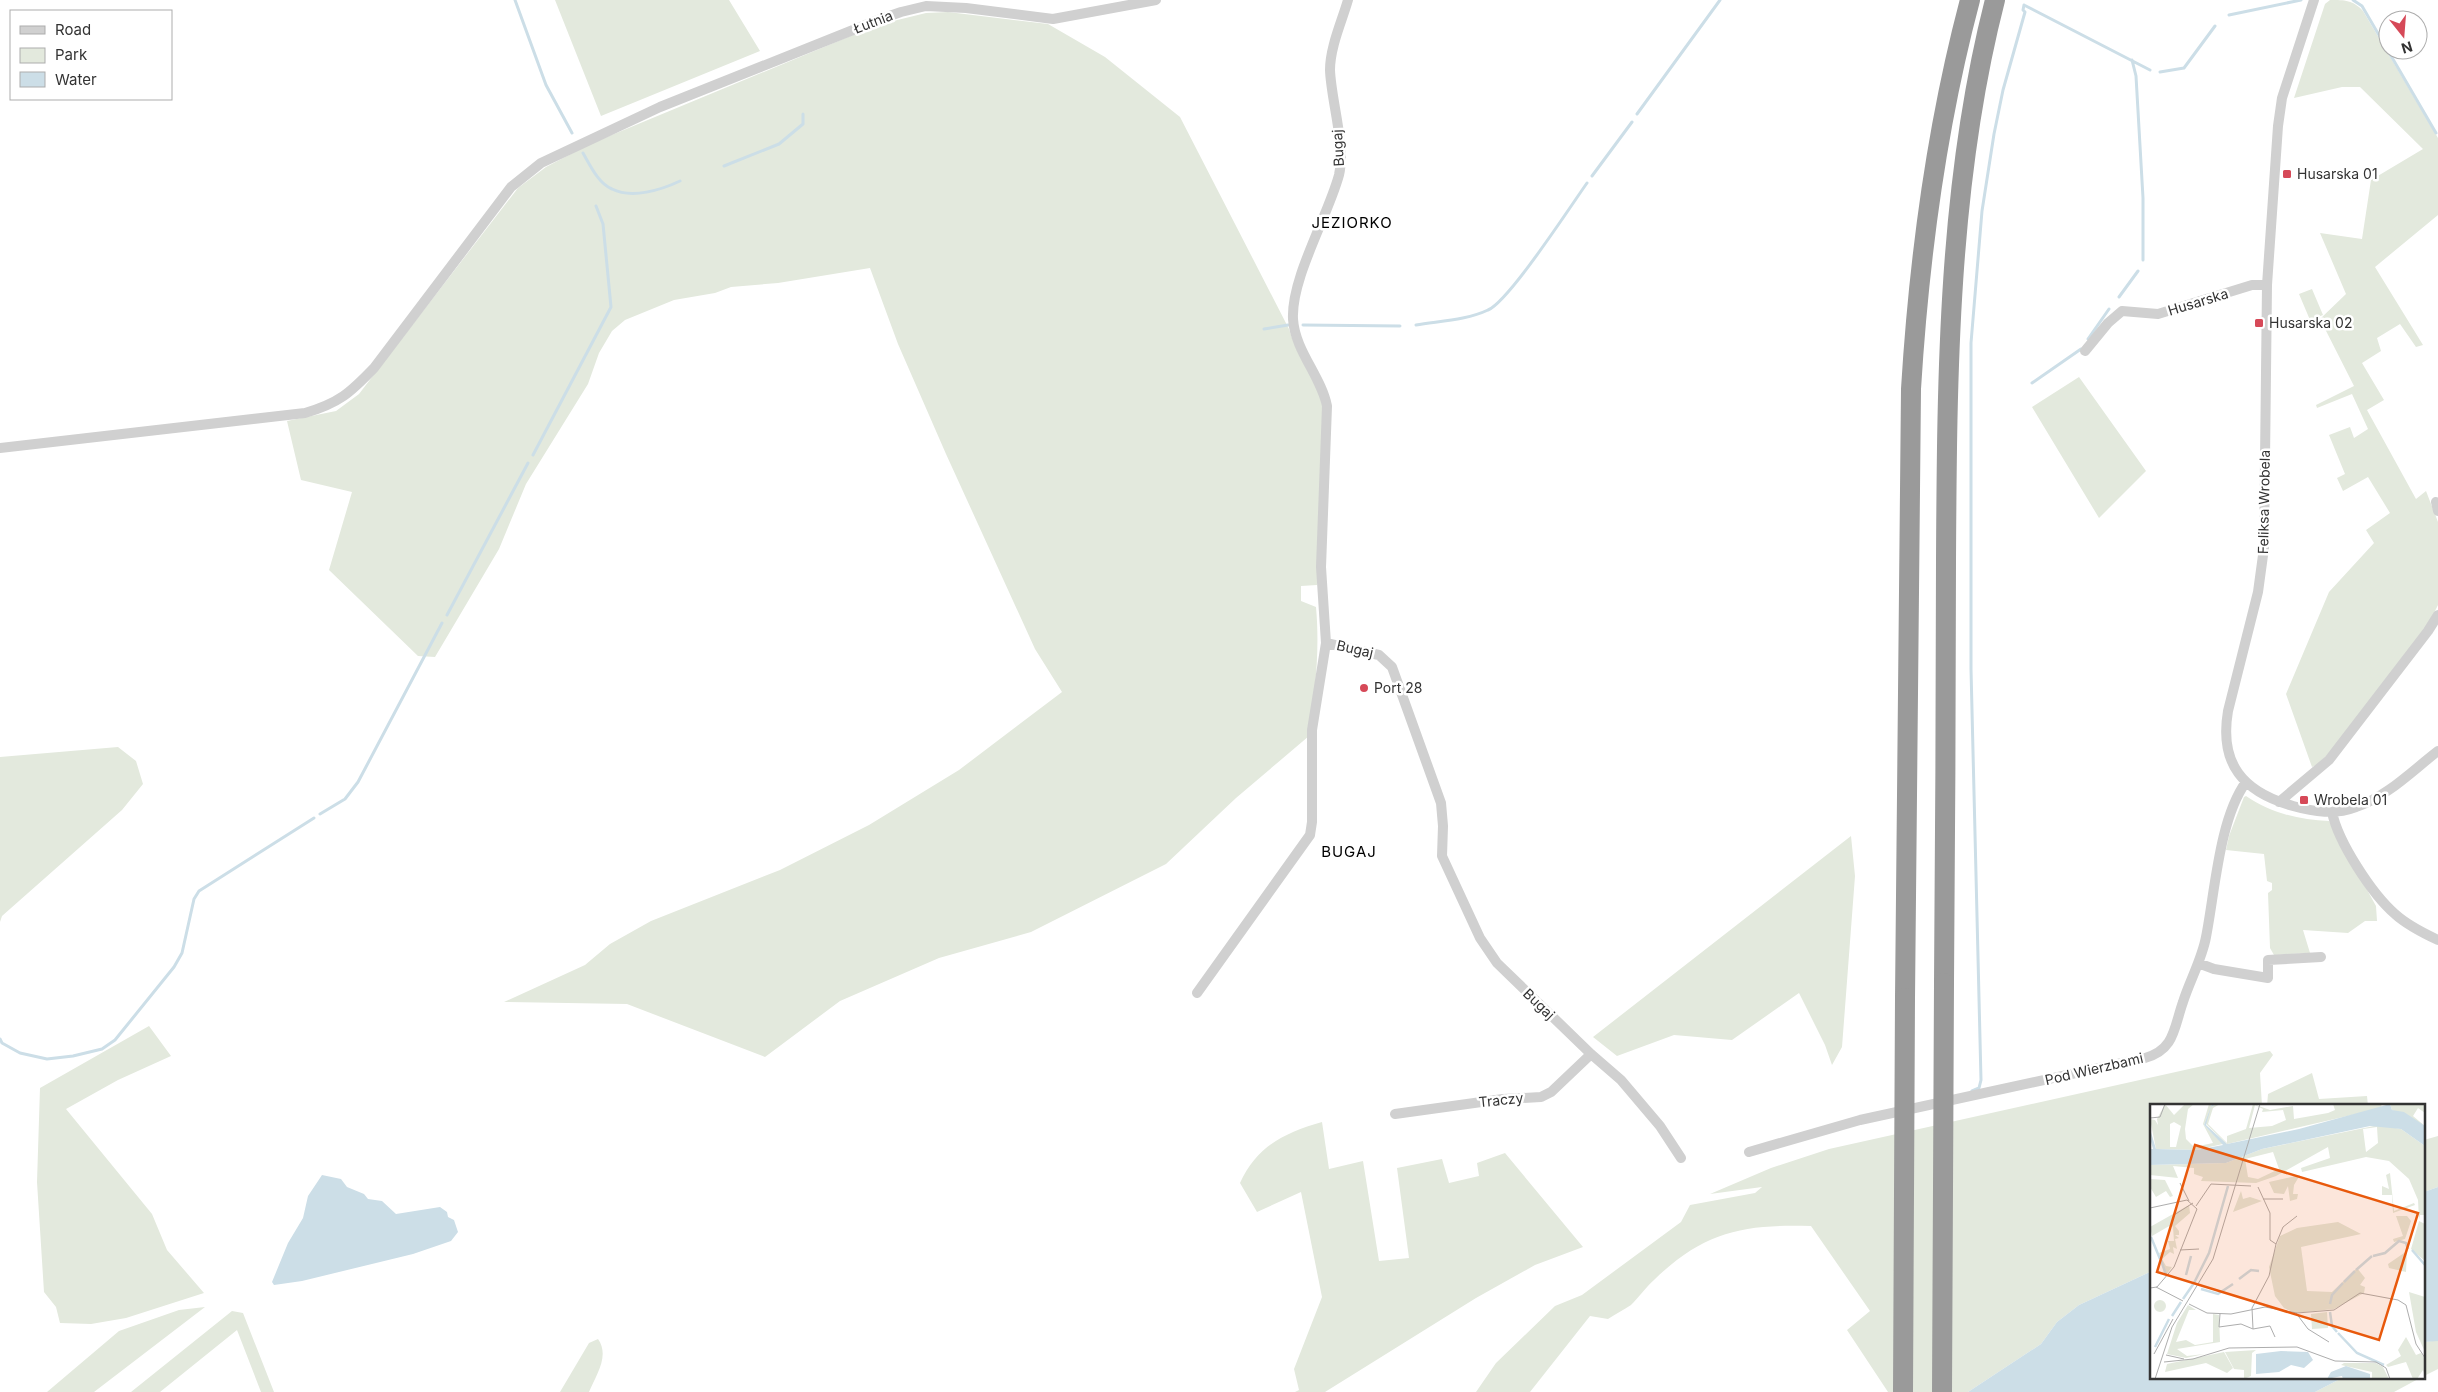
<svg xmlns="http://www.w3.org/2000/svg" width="2438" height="1392" font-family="Inter,sans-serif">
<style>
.green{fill:#e3e9dd}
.water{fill:#ccdee7}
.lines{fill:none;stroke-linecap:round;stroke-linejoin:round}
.stream{stroke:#ccdee7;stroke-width:3}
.street{stroke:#d0d0d0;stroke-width:10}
.highway{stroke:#9a9a9a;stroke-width:20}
.highway-bridge{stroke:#9a9a9a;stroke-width:20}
.poi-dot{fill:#d64958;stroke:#fff;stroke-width:2}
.labels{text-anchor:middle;stroke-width:5;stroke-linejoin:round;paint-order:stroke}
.street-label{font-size:14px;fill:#333;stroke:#fff}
.poi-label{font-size:14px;fill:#333;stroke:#fff;text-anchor:start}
.neighbourhood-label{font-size:15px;letter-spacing:1px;fill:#000;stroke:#fff}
.inset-river{fill:none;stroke:#ccdee7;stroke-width:2.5}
.inset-road{fill:none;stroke:#adadad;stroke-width:1}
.view{fill:#e8590c;fill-opacity:0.15;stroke:#e8590c;stroke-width:2.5}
.inset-edge{fill:none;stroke:#333;stroke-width:2.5}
</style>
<rect width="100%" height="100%" fill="#fff"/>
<!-- green -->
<path class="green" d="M555,0H729L760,51L601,116Z
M2330,0C2345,0 2353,0 2363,11L2438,138V215L2375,267L2423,345L2416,347L2400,324L2377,338L2381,351L2362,363L2384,400L2367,410L2416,499L2426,491L2438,522V605L2428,625L2338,743L2319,764L2312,767L2286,694L2329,592L2374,543L2366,530L2390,513L2368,477L2343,491L2337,478L2345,474L2329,435L2350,427L2354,438L2368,429L2352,394L2317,408L2316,405L2354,386L2320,319L2346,294L2320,233L2362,239L2371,180L2423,149L2360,87H2342L2294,98L2325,4Z
M948,12L1048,24L1105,57L1180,117L1289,329C1297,357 1316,380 1324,408L1317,585L1301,586V601L1316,607C1320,651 1315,692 1309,736L1236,798L1166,864L1031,932L939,958L840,1001L765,1057L627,1004L504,1002L585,965L610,944L651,921L780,870L869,825L959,770L1062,692L1035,649L946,454L898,344L870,268L778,283L731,287L715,293L674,300L625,320L612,331L599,353L588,384L526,484L499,549L435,657L418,656L329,570L352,492L301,480L287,421L336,411L359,394L518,188L546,167L590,144L877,25L926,13Z
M2312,289L2323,315L2310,320L2299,294Z
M2079,377L2146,471L2099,518L2032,407Z
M118,747L136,761L143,784L122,810L2,916L0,922V757Z
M2246,796C2271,813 2299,820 2329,821L2376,906L2377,921H2365L2348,933L2303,930L2310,953L2274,955L2270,948L2268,893L2272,890V883L2267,881L2264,854L2226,850L2229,836L2244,797Z
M1851,836L1855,876L1842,1047L1832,1065L1825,1045L1799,993L1732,1040L1674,1035L1617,1056L1593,1037Z
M149,1026L171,1056L118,1080L66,1109L152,1214L167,1250L204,1293L126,1318L91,1324L60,1323L56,1307L44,1292L37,1182L40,1088Z
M2270,1051L2273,1055L2260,1073L2262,1106H2152V1271L2079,1305L2057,1322L2041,1344L1968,1392H1888L1847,1330L1870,1311L1811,1226C1744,1224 1704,1231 1654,1280C1646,1287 1639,1297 1631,1305C1624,1310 1615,1314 1608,1319L1590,1316L1530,1392H1476L1496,1363L1555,1306L1582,1295L1681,1222L1690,1205L1755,1193L1762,1187L1710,1194L1771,1168L1829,1149Z
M2312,1073L2319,1099L2367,1096L2368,1106H2267L2268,1094Z
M1322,1122L1329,1169L1363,1161L1379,1261L1409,1258L1397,1168L1442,1159L1449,1183L1479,1176L1477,1163L1505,1153L1583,1247L1535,1265L1476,1298L1325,1392H1295L1299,1390L1294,1369L1322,1297L1301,1192L1257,1212L1240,1183C1257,1146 1284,1133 1322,1122Z
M2438,1136V1187L2424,1192V1140Z
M205,1307L94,1392H47L119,1331L179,1310Z
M232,1311L243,1313L274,1392H261L237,1330L160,1392H131Z
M598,1339C610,1356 596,1375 589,1392H560L589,1343Z
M2432,1341H2438V1369L2424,1376V1342Z
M2342,1378H2420L2394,1392H2315Z"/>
<!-- water -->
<path class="water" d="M322,1175L341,1179L347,1187L364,1194L368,1199L382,1201L396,1214L440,1207L447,1212L448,1217L454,1220L458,1232L451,1241L413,1254L302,1281L274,1285L272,1282L288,1243L303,1218L308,1196Z
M2438,1187V1341L2424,1342V1192Z
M2152,1271V1378H2342L2315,1392H1968L2041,1344L2057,1322L2079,1305Z"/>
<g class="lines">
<!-- stream -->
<path class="stream" d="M515,0L546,85L572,133
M2353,0L2362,6L2436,133
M2024,5L2150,70
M2229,15L2301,0
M2132,60L2136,76L2143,198V260
M2160,72L2184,68L2215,26
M1637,114L1720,0
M583,153C590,165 598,183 612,189C632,199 661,190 680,181
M724,166L779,144L803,124V114
M1592,176L1632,122
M2119,297L2138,271
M1303,325L1400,326
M1416,325C1439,321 1467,320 1488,310C1509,301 1570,207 1587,183
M1264,329L1288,325
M2088,339L2109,309
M2032,383L2081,349
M533,455L611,307L603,224L596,206
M447,615L528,463
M320,814L345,799L358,782L442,623
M0,1039L2,1043L20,1053L47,1059L73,1056L102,1049L115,1040L174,967L182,953L194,899L199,891L314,818
M1972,1091L1979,1088L1981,1080L1971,669V343L1982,211L1994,134L2003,90L2025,12L2023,10L2024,5"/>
<!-- street -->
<path class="street" d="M1348,0C1342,21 1330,47 1330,70C1331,100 1346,146 1339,175C1328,216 1291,278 1293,319C1295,351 1321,376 1327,406L1321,567L1326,643L1379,655L1392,667L1441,803L1443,826L1442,856L1480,938L1497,963L1591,1054L1621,1080L1660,1126L1681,1158
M2314,0L2282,98L2278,126L2267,285L2264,548L2258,592L2228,711C2219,764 2243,792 2293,806C2314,812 2335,815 2356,807C2387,797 2413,770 2438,751
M2085,351L2108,323L2122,311L2158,314L2252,285H2267
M0,448L305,413C339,403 350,393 374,368L511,187L541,163L660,107L878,20L901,12L926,6L966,8L1053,19L1156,0
M2436,502L2438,511
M2279,802L2329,760L2428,631L2438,615
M2332,812C2338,842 2372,894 2395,914C2407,925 2423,933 2438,940
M2198,963L2214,969L2268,978V960L2321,957
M1197,993L1310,835L1312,822V730L1326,643
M1395,1114L1503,1099L1541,1097L1551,1092L1591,1054
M1749,1152L1860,1120L2145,1058C2175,1050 2174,1027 2183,1002C2190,980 2202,959 2206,937C2215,892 2219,819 2246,782"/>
<!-- highway -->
<path class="highway" d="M1944,983C1945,842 1946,702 1946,561C1947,374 1948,183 1995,0
M1905,998L1911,389C1919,258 1936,128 1970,0"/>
<!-- highway-bridge -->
<path class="highway-bridge" d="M1903,1392L1905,998
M1942,1392L1944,983"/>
</g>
<!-- markers -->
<g class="poi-dot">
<rect x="2282" y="169" width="10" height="10" rx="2.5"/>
<rect x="2254" y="318" width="10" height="10" rx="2.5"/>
<circle cx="1364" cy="688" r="5"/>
<rect x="2299" y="795" width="10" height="10" rx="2.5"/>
</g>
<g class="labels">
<!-- street labels -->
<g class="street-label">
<text transform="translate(873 22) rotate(-21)" y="5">Łutnia</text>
<text transform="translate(1338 148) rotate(-93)" y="5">Bugaj</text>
<text transform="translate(2198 302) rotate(-17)" y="5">Husarska</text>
<text transform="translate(2264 502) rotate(-89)" y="5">Feliksa Wrobela</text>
<text transform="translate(1355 649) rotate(13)" y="5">Bugaj</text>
<text transform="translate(1539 1004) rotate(44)" y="5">Bugaj</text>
<text transform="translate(2094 1069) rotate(-13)" y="5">Pod Wierzbami</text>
<text transform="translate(1501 1100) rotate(-6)" y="5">Traczy</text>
</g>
<!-- poi labels -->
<g class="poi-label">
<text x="2297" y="179">Husarska 01</text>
<text x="2269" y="328">Husarska 02</text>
<text x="1374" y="693">Port 28</text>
<text x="2314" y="805">Wrobela 01</text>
</g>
<!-- neighbourhood labels -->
<g class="neighbourhood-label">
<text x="1352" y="228">JEZIORKO</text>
<text x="1349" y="857">BUGAJ</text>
</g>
</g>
<!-- overview -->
<g transform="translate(2150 1104)">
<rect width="275" height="275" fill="#fff"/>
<path d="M15,0L24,11L35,0H44L38,5L35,25L36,35L44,43L63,39L53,20L59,0H62L54,21L73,40L46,46L6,45L0,15L5,16L8,21L7,15ZM24,18L31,22L30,26L26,43H20V20ZM67,0H70L63,4L58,20L77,39V32L96,25L103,0L120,6L143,2L144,15L178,9L185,6L183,0H231L232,4L77,40L55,19L61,3ZM105,1L113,5L112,8L133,6L136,16L122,22L99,24ZM240,0H275V9L268,4L263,12L275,22L242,6ZM229,21L251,25L275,42V111H270L269,116L268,96L259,75L239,57L216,53L152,68L151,64L180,54L178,43L126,72L106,79L51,77L53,73L44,70V64L23,62L28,74L0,71V61L76,59L112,45ZM227,23L228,39L216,48L213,25ZM123,48L129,65L108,75L98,73L95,55ZM240,69L244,107L264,99L265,101L243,109L242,91H232V82L239,85L236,71ZM150,71L144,81L143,90H148L147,95L140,97L138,82L134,90L124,89L119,78ZM0,75L15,76L23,92L20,93L16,87L6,93L0,83ZM91,87L93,95L100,93L112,97L83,108ZM39,101L40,109L25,122L29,127V131H25L29,134L25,135L27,145L23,143L24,150L20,148L12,155L16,162L22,163L16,171L9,149L20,145L18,137H24L23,123L21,121L2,132L0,123ZM246,112H257L261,117L255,135L244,138L243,135L253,132ZM269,117L275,120V157L261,145ZM188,118L211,130L151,143L157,187L182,188L207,164L215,174L210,181L215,183L214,189L184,205L145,209L134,204L125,192L119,163L130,132L147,124ZM257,147L256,168L239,164L238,160ZM259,188L275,193V248L266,228ZM4 202a6 6 0 1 1 12 0a6 6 0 1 1-12 0ZM38,201L46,206H39L26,238L36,236L45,241L63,238V210L69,211L70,238L27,245L37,252L54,250L36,254L17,250L27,219ZM177,208L178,224L162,225L161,210ZM256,233L266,251L271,249L275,255V272L273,266L267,275H263L256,258L238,263L236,261L251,252L248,246ZM106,246L102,249L101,272L94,275V266L84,265L75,248ZM74,248L83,264L77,269L56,259L15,268L17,260ZM194,259H226L233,263L239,275H222V268L191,261Z" fill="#e3e9dd" fill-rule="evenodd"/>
<path d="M62,0H67L61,3L56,21L77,40L149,25L240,0L242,6L254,8L275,22V42L251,25L220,22L112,45L76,59L0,61V45H3L0,34V25L6,45L46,46L73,41L54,21ZM131,247L158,248L163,256L154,264L141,261L129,268L106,270V250ZM196,262L220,270V275H193L192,272L177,275L181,268Z" fill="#ccdee7"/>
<path class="inset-river" d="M1,133L10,155M262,146L275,161M223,152L235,149L249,137L256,139L258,145M11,156L16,171M206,166L222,152M36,171L41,152M89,175L101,166L109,167M194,178L205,167M44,179L59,149L78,82M51,185L68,190L83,180M33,195L44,179M180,200L182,191L193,179M180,208L182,222L187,228M22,212L31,198M188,229L207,249L234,261M5,243L19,215"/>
<path class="inset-road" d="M0,14L10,13L15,0M30,79L39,97M113,95H133M46,102L61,80L101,82M0,104L37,96L47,105L24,163L7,183L0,184M21,122L24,111L43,99M126,140L133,123L147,112M30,146L49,145M6,183L33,197M39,200L57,209L81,210L115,203L147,209L184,206L210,189L248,196L256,201L266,240L275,254M146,209L158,225L179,238M70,210L69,223L91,220L103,225L102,204L119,172L126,140L120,136V109L108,83M103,225L120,222L125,233M4,250L23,215M16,251L34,255M14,258L43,255L79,244L147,243L185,257L226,258L236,264L240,275M5,275L22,223L63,155L110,0"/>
<path class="view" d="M45,41L268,109L229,236L7,168Z"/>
<rect width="275" height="275" class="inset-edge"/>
</g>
<!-- legend -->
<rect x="10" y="10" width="162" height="90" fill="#ffffff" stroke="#adadad"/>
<rect x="20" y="26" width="25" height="8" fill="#d0d0d0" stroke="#adadad"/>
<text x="55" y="35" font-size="15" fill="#333333">Road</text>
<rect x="20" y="48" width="25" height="15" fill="#e3e9dd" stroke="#adadad"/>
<text x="55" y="60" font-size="15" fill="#333333">Park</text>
<rect x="20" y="72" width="25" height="15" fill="#ccdee7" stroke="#adadad"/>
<text x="55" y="85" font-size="15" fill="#333333">Water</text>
<!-- north arrow -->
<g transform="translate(2403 35) rotate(163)"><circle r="24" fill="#ffffff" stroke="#adadad"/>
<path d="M0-4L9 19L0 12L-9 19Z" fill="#d64958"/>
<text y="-8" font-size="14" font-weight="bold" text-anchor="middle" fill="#333333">N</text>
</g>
</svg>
